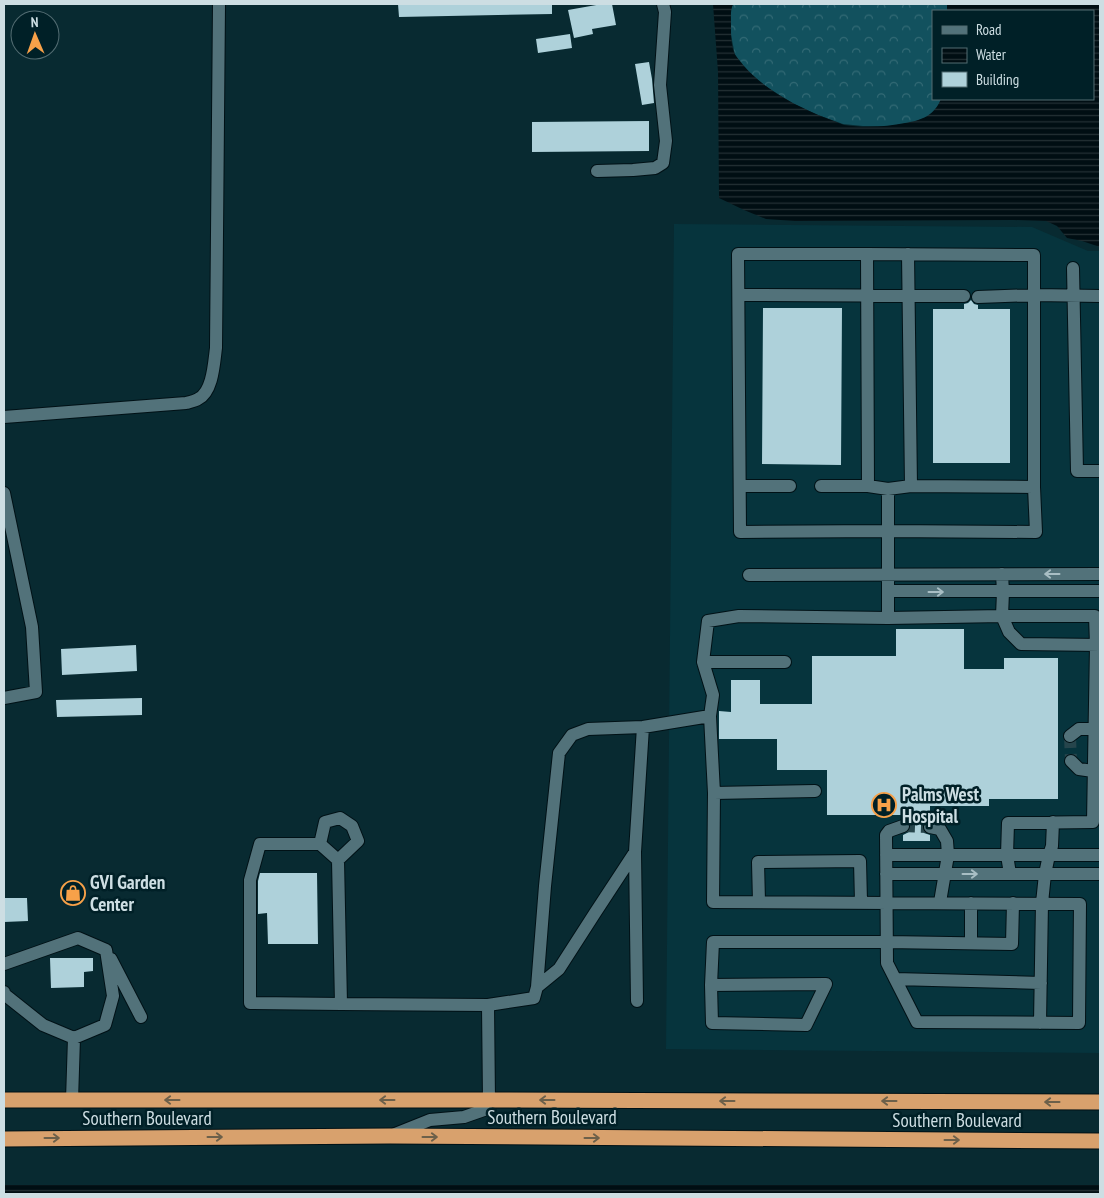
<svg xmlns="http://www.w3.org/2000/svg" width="1104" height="1198" font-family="'PT Sans Narrow',sans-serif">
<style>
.built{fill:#06343d}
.forest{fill:url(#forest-crowns)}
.water{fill:url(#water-rules)}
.building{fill:#aed1da}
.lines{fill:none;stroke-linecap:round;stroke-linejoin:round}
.minor-tunnel{stroke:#26454c;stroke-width:12;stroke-dasharray:12 6;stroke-linecap:butt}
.minor-casing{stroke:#001116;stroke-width:14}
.highway-casing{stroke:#001116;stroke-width:17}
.minor{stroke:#52727a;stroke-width:12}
.highway{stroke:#d8a16d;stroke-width:15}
.oneway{stroke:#a8bec4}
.oneway2{stroke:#6c604a}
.labels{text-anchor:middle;stroke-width:5;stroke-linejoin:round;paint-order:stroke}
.poi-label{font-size:19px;font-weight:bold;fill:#cddee3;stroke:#002027;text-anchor:start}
.street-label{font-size:19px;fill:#cddee3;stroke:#002027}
</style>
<defs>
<pattern id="forest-crowns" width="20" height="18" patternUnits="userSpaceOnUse" patternTransform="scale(1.25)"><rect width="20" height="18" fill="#12515e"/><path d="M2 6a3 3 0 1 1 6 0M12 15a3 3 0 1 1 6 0" fill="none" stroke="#336a75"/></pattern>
<pattern id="water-rules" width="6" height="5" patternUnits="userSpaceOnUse" patternTransform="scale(1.25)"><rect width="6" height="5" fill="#000e13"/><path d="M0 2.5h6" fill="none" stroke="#243135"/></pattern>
</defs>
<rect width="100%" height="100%" fill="#082a31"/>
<!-- built -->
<path class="built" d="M674,224L1032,227L1088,251H1100V1053L666,1049Z"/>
<!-- forest -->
<path class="forest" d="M733,4H947V11H933V99H941L938,106L928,117L913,122L891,126H863L843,124L818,115L794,104L762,84L748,71L735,55L731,35V9Z"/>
<!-- water -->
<path class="water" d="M713,4H733C730,11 731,19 731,26C731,35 731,49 736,56C738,59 741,62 743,65C765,90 796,106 826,118C832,120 838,123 844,125C864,128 886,127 905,123C922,120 934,116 941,99H1093V11H947V4H1100V247L1082,241L1067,238L1057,226L1046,221L1014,220L795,221L766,219L744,210L719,198L718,72Z
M4,1185H1100V1194H4Z"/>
<!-- building -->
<path class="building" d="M398,4H552V14L399,17Z
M602,4H612L616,25L592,29L593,34L574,38L568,10Z
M570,34L572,48L538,53L536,39Z
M649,62L652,79L654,103L642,105L635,64Z
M649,121V151L532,152V122Z
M971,300L974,304L978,305V309H1010V463H933V309H964V304L968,303Z
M763,308H842L841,465L762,464Z
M896,629H964V669H1004V658H1058V799H989V806H930V819L924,821L922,826L924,833L930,835V841H903V835L909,832L911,827L910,823L908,820L903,818V815H827V770H777V739H719V711L731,712V680H760V704H812V656H896Z
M136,645L137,671L62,675L61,649Z
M142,698V715L57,717L56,700Z
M260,873H317L318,944H268L267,913L258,914V881Z
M4,898H27L28,921L4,922Z
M50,958H93V971L84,972V987L51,988Z"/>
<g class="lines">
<!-- minor-tunnel -->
<path class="minor-tunnel" d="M1070,736L1071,761
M903,826L930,827"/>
<defs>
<path id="minor" d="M597,171L633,170L655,168L663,163L666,141L660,85L665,12L663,4
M867,254L1034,255V487L911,486
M908,254L911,486L888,489L868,486L867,254H738L740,532L887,531L1036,532L1034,487
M1073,268L1077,471H1100
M739,295L964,296
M978,297L1035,295L1100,296
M4,417L186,403C190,402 195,401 198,399C213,392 214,362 216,348L219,4
M740,486H790
M821,486H868
M4,493L32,627L36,692L4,698
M1002,574L1003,592L1002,616H1095L1096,645L1093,822L1008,823L1007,855L1010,874
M749,575L1100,574
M888,591H1100
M888,618V489
M703,662L713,695L710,716L714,793L815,791
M785,662H703L708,621L739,616L888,618L1002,616L1009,632L1021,644L1100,645
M1070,736L1079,729H1100
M1071,761L1079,769L1100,772
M714,793L713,902L1080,904L1079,1023L917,1022L887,963L886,835L889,831L903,826
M930,827L940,829L947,841L948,855L940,902
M320,844L325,822L340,818L352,826L358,841L338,860
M635,852L637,1001
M886,855H1100
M886,874H1100
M759,902L758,862L860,861L861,902
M971,943V903
M111,959L141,1017
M4,964L78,938L106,950L113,996L105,1025L74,1038L43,1025L4,994V992
M895,979L1041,983
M711,985L712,1023L806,1025L826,984L711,985L713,942H887L1012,944L1013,903
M537,987L559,969L595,913L635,852L643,727
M341,1004L250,1003V880L260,844H320L338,860L341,1004L488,1005L489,1100L484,1110L464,1117L430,1120L395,1134
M488,1005L534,998L537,987L545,886L559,753L572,735L588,729L643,727L710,716
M1040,1023L1042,903L1045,874L1049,855L1052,846L1053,822
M72,1100L74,1038"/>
<path id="highway" d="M4,1100H489L1100,1102
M4,1139L390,1136L1100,1141"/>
</defs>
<!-- minor casing -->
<use href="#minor" class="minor-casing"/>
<!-- highway casing -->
<use href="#highway" class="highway-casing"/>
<!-- minor -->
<use href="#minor" class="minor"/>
<!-- highway -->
<use href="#highway" class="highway"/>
</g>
<!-- one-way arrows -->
<defs><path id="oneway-shaft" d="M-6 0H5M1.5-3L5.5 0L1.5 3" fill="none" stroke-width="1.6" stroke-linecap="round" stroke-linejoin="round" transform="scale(1.25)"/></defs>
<g class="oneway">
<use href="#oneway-shaft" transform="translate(1052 574) rotate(180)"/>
<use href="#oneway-shaft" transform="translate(936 592)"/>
<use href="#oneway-shaft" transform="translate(970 874)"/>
</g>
<g class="oneway2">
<use href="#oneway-shaft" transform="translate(172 1100) rotate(180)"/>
<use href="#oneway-shaft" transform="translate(387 1100) rotate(180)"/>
<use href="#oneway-shaft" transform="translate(547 1100) rotate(-180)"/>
<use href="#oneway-shaft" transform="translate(727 1101) rotate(-180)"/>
<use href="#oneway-shaft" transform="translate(889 1101) rotate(-180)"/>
<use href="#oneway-shaft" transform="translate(1052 1102) rotate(-180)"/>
<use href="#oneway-shaft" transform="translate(215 1137)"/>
<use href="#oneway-shaft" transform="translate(430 1137)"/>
<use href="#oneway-shaft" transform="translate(52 1138)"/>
<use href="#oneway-shaft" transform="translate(592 1138)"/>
<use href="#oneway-shaft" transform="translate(952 1140)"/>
</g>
<!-- icons -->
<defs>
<symbol id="hospital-ring" viewBox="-11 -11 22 22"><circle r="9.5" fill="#002027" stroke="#f7a149" stroke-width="1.5"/><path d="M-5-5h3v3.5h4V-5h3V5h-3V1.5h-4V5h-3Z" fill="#f7a149"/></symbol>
<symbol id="shop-ring" viewBox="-11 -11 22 22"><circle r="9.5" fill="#002027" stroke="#f7a149" stroke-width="1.5"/><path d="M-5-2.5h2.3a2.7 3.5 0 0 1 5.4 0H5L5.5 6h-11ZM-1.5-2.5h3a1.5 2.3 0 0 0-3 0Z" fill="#f7a149"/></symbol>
</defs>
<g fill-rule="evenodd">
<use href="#hospital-ring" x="870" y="791" width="28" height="28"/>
<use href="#shop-ring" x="59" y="879" width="28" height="28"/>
</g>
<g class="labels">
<!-- poi labels -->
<g class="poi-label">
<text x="902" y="801">Palms West<tspan x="902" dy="22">Hospital</tspan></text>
<text x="90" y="889">GVI Garden<tspan x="90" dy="22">Center</tspan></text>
</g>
<!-- street labels -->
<g class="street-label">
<text x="552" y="1124">Southern Boulevard</text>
<text x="147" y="1125">Southern Boulevard</text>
<text x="957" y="1127">Southern Boulevard</text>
</g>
</g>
<!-- border -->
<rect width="1104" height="1198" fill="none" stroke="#cddee3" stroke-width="10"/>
<!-- legend -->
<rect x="932" y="10" width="162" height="90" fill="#002027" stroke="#526c72"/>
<rect x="942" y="26" width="25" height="8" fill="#52727a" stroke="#526c72"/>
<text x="976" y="35" font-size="15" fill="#cddee3">Road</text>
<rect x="942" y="48" width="25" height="15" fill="url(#water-rules)" stroke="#526c72"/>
<text x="976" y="60" font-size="15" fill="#cddee3">Water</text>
<rect x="942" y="72" width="25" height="15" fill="#aed1da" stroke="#526c72"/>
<text x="976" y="85" font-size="15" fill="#cddee3">Building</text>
<!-- north arrow -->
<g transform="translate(35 35) rotate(358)"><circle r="24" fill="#002027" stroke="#526c72"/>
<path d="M0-4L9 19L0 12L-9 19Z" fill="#f7a149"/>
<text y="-8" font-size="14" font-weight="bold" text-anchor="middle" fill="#cddee3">N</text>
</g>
</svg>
